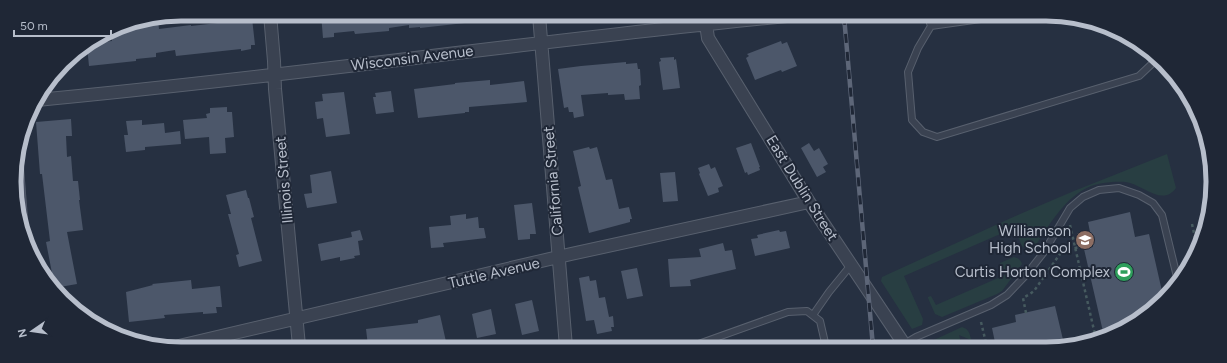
<svg xmlns="http://www.w3.org/2000/svg" width="1227" height="363" font-family="Figtree,sans-serif">
<style>
.green{fill:#283e42}
.building{fill:#4c576a}
.lines{fill:none;stroke-linecap:round;stroke-linejoin:round}
.lane-casing{stroke:#58606e;stroke-width:8}
.street-casing{stroke:#58606e;stroke-width:14}
.secondary-casing{stroke:#58606e;stroke-width:18}
.path{stroke:#465a5f;stroke-width:2.5;stroke-dasharray:3 3;stroke-linecap:butt}
.lane{stroke:#3a4251;stroke-width:6}
.street{stroke:#3a4251;stroke-width:12}
.secondary{stroke:#495164;stroke-width:17}
.rail-casing{stroke:#5d6678;stroke-width:4.5}
.rail{stroke:#1f2736;stroke-width:3;stroke-dasharray:9;stroke-linecap:butt}
.labels{text-anchor:middle;stroke-width:4;stroke-linejoin:round;paint-order:stroke}
.street-label{font-size:15px;fill:#b7becb;stroke:#1f2736}
.poi-label{font-size:15px;fill:#b7becb;stroke:#1f2736;text-anchor:end}
.rim{fill:none;stroke:#b7becb;stroke-width:5}
</style>
<rect width="100%" height="100%" fill="#263041"/>
<!-- green -->
<path class="green" d="M1167,154L1176,188C1163,206 1145,187 1130,183C1122,180 1098,183 1091,186C1064,197 1049,226 1034,248L1030,251L1022,246L1014,228L904,276L923,319L922,325L912,329L881,281L882,277L1011,218L1074,191Z
M1014,257C1018,258 1021,260 1022,264L1002,291L997,294L942,317L935,314L928,298V297L931,296L936,305L1005,275L1000,263Z
M962,327C969,329 970,334 971,340L959,335L962,347H925L923,345Z"/>
<!-- building -->
<path class="building" d="M245,14L246,19L252,18L255,45H251V49L241,51V49L176,56L175,50L156,53V57L136,59V61L89,66L87,46L92,43L112,41V34L119,33L118,27L158,20L159,29L191,25V26L235,21L234,16Z
M321,14L474,15V22L420,28V27L409,28V25L389,28V31L355,34L354,31L334,33V37L323,38Z
M781,41L782,44L787,42L797,66L782,72L781,70L755,80L746,58L749,56L747,54Z
M674,57V60L676,59L680,88L663,90L659,62L661,61L660,58Z
M626,62V64L637,63L638,69H640L641,85L639,86L640,99L625,100L624,94L608,95V93L581,95L584,116L574,118L573,112H569L568,107L564,108L558,69L581,66Z
M490,80V85L524,81L527,102L469,107V112H465V113L418,118L414,89L455,84V83Z
M391,91L394,112L376,114L373,97H376L375,93Z
M344,92L350,134L326,137L323,118L317,119L315,102L323,101L322,94Z
M227,107V112H232L234,137L225,138L226,153L210,154L209,137L185,139L183,120L207,118L206,114L210,113V108Z
M71,119L72,136H66L67,157L71,156L73,181H78L80,200H79L83,230L67,232L77,284L54,288L48,283L46,274L52,273L46,242L50,241L42,174H40L36,122Z
M142,120V125L164,123L165,133L180,131L181,144L145,147V150L126,152L124,135H128L126,121Z
M751,143L760,167H759L760,170L748,175L747,172L745,173L736,148Z
M809,143L814,151L819,148L828,164L823,167L826,172L817,177L801,148Z
M589,147L590,149L597,147L606,180L612,179L619,209L629,207L632,219H630V222L589,233L578,187L581,186L573,151Z
M709,164L711,169L715,167L723,186L718,188L719,192L708,196L699,174L700,173L698,168Z
M331,171L337,203L307,208L304,194L312,193L310,175Z
M675,172L678,201L663,202L660,173Z
M246,190L248,198H249L254,217L251,218L262,261L239,267L236,255L239,254L228,214H231L226,195Z
M532,203L536,234H530V239L518,240L514,205Z
M1130,212L1135,237L1149,234L1164,300L1119,332L1104,336L1084,249L1093,247L1088,222Z
M466,214V219L478,217L479,228H484L486,238L443,243L444,247L431,248L429,227L451,225L450,216Z
M360,230L363,240L358,241L360,255L354,256L355,258L340,261V257L321,261L318,244L352,237L351,232Z
M779,230L780,232L786,231L790,248L755,256L751,239L758,238L757,235Z
M723,243L725,251L732,250L736,269L690,280L691,286L670,287L668,259L701,257L699,249Z
M637,268L643,296L627,299L621,271Z
M589,276L590,281L596,280L599,298L605,297L609,317L613,316L614,327H611L612,331L597,334L594,320L586,321L579,278Z
M191,280L192,289L220,286L222,307H216L217,313L203,314V312L164,315L165,318L129,322L126,292L153,285L152,284Z
M532,300L539,331L522,335L515,304Z
M1055,306L1065,348L996,347L992,328L1016,322L1015,315Z
M491,309L496,334L477,338L472,314Z
M440,315L447,346H368L366,329L418,323V320Z"/>
<g class="lines">
<defs>
<path id="lane" d="M928,17L931,26L995,17
M931,26L918,48L908,72L912,120L923,132L937,137L1139,76L1156,60
M813,315L829,292L851,265
M904,344L916,337L991,305L1007,295L1026,275L1044,252L1070,208L1083,197L1099,190L1119,188L1139,195L1153,203L1162,215L1178,281
M690,347L788,312L807,311L820,321L826,347"/>
<path id="street" d="M270,14L274,61L275,89L299,346
M539,15L566,347
M706,24L708,38L809,202L906,347
M37,100C288,77 537,40 787,16
M179,346L571,254L809,202"/>
<path id="secondary" d="M15,168L19,219"/>
</defs>
<!-- lane casing -->
<use href="#lane" class="lane-casing"/>
<!-- street casing -->
<use href="#street" class="street-casing"/>
<!-- secondary casing -->
<use href="#secondary" class="secondary-casing"/>
<!-- path -->
<path class="path" d="M1192,224L1197,247
M1070,225L1096,339
M1163,294L1170,293
M1026,313L1023,298L1030,294L1034,291L1062,251L1093,244
M981,322L987,347
M666,347L678,342"/>
<!-- lane -->
<use href="#lane" class="lane"/>
<!-- street -->
<use href="#street" class="street"/>
<!-- secondary -->
<use href="#secondary" class="secondary"/>
<defs>
<path id="rail" d="M844,16L873,347"/>
</defs>
<!-- rail casing -->
<use href="#rail" class="rail-casing"/>
<!-- rail -->
<use href="#rail" class="rail"/>
</g>
<!-- icons -->
<defs>
<symbol id="school-disc" viewBox="-11 -11 22 22"><circle r="9.5" fill="#8d6e63" stroke="#1f2736"/><path d="M0-5L7-2L0 1L-7-2ZM-4 1L0 2.5L4 1V4Q0 6-4 4Z" fill="#fff"/></symbol>
<symbol id="stadium-disc" viewBox="-11 -11 22 22"><circle r="9.5" fill="#2e9e5b" stroke="#1f2736"/><path d="M0-5a6.5 5 0 1 0 0 10a6.5 5 0 1 0 0-10ZM-3.5-1.8h7v3.6h-7Z" fill="#fff"/></symbol>
</defs>
<g fill-rule="evenodd">
<use href="#school-disc" x="1074" y="229" width="22" height="22"/>
<use href="#stadium-disc" x="1113" y="261" width="22" height="22"/>
</g>
<g class="labels">
<!-- street labels -->
<g class="street-label">
<text transform="translate(412 58) rotate(-7)" y="5">Wisconsin Avenue</text>
<text transform="translate(284 180) rotate(-95)" y="5">Illinois Street</text>
<text transform="translate(553 181) rotate(-95)" y="5">California Street</text>
<text transform="translate(802 188) rotate(58)" y="5">East Dublin Street</text>
<text transform="translate(494 273) rotate(-13)" y="5">Tuttle Avenue</text>
</g>
<!-- poi labels -->
<g class="poi-label">
<text x="1071" y="236">Williamson<tspan x="1071" dy="17">High School</tspan></text>
<text x="1110" y="277">Curtis Horton Complex</text>
</g>
</g>
<!-- crop -->
<path d="M0 0H1227V363H0ZM181 21H1046A160 160 0 0 1 1206 181V182A160 160 0 0 1 1046 342H181A160 160 0 0 1 21 182V181A160 160 0 0 1 181 21Z" fill="#1f2736" fill-rule="evenodd"/>
<path class="rim" d="M181 21H1046A160 160 0 0 1 1206 181V182A160 160 0 0 1 1046 342H181A160 160 0 0 1 21 182V181A160 160 0 0 1 181 21Z"/>
<!-- north arrow -->
<g transform="translate(32 331) rotate(257)" stroke="#1f2736" stroke-width="3" paint-order="stroke">
<path d="M0-3L7 15L0 10L-7 15Z" fill="#b7becb"/>
<text y="-6" font-size="11" font-weight="bold" text-anchor="middle" fill="#b7becb">N</text>
</g>
<!-- scale -->
<path d="M14 30v6h97v-6" fill="none" stroke="#b7becb" stroke-width="2"/>
<text x="20" y="30" font-size="12" fill="#b7becb" stroke="#1f2736" stroke-width="3" paint-order="stroke">50 m</text>
</svg>
